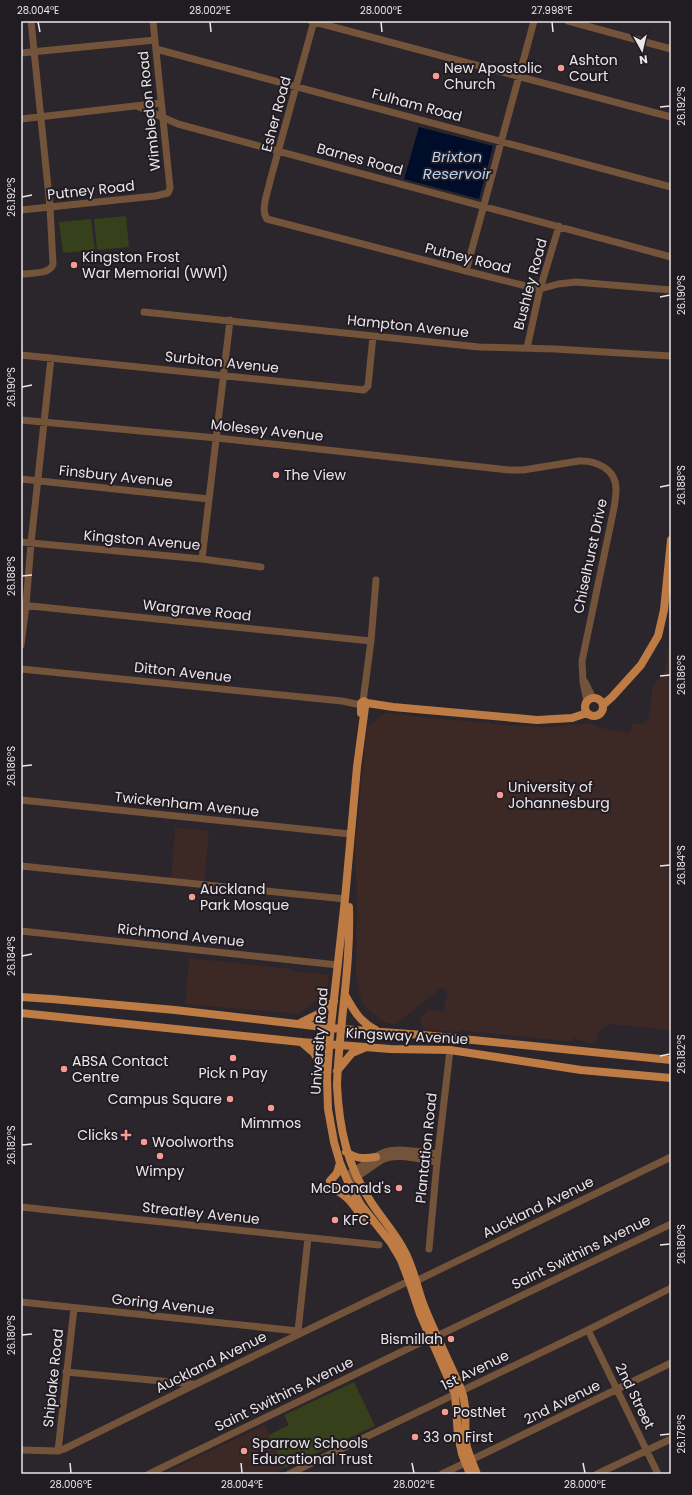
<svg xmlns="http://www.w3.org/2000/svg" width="692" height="1495" font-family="Poppins,sans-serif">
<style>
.education{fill:#3c2925}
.green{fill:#36401b}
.water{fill:#000d2a}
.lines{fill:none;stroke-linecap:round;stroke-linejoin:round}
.minor{stroke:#735339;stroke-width:7}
.major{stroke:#be7c44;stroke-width:8}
.ticks{fill:none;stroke:#eae6ea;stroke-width:1.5}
.poi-dot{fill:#f59c94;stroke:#211b22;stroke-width:1.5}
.labels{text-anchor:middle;stroke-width:4;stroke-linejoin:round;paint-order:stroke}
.poi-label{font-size:14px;fill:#eae6ea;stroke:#211b22;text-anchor:start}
.street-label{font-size:14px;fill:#eae6ea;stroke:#211b22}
.water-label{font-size:15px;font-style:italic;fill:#b6d3f7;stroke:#211b22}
.neatline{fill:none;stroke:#eae6ea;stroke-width:1.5}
.ticks-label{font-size:10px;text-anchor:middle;fill:#eae6ea}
</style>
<rect width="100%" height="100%" fill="#2b252c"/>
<!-- education -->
<path class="education" d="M671,622V1030L609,1024L597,1034L596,1045L573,1038L572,1042L461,1030L457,1032L424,1029L420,1021L421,1017L428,1010L444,1012L445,1001L449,995L442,987L395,1025L384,1022L373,1014L362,1003L356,977L357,901L355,847L367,727L385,713L505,725L548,727L589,723L602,728L630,733L632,723L643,724L649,718L653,685L663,675L668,654Z
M175,827L209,831L204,885L171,881Z
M189,958L293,969V971L329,975L327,992L299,1014L185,1004Z
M265,1425L285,1468L274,1474H162Z"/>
<!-- green -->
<path class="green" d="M126,216L129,247L97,250L94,219Z
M91,219L95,250L63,253L59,222Z
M354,1382L375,1426L285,1468L269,1435L289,1425L284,1415Z"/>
<!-- water -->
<path class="water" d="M419,127L493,146L479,199L404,179Z"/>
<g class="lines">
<!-- minor -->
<path class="minor" d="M311,21L671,117
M314,21L270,181C268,192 260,210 267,219L466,271L530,287L540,289L558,284L576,282L671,290
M568,21L671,49
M156,49L671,187
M21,53L155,40
M137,106L178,124L671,257
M21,119L161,103
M21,210L155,196L168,193L170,188L153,21
M466,271L534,21
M21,274C30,273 50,275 53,264L50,207L31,21
M144,312L479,347L555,349L671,356
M527,348L540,289L559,226
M21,355L364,390L368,386L373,336
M21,420L217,438L509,470H523L579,461C596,460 616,469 616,489C616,496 615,502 614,508L582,661L583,682L587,701
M21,479L209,499
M21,542L202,559L261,567
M202,559L230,320
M21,605L371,641
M21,645L26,605L31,543L51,358
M21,669L342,701L361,705
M585,682L593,698
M363,701L371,641L376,580
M21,800L350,834
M21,866L345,899
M21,931L338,965
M345,1176C359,1170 371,1157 385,1152C400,1147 423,1153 438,1154
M348,1182C360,1176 370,1167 382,1160C397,1152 420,1160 437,1162
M21,1207L379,1245
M429,1249L437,1162L450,1050
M416,1281L671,1157
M21,1302L298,1331L302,1332
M588,1330L658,1474
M298,1331L308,1238
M437,1336L671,1224
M66,1372L193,1384
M21,1450L58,1451L64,1449L194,1385L409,1281
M58,1451L74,1308
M149,1474L430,1338
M289,1474L588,1330L671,1288
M442,1474L671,1363
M597,1474L671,1439"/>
<!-- major -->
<path class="major" d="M585 707a9 9 0 1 1 18 0a9 9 0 1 1-18 0Z
M603,705L612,697L641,665L658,636L664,610L671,540
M365,707L357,767L345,899L330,1035L327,1077L328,1109L334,1142L340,1163L348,1182L361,1205L391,1243L401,1260L409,1281L420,1314L455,1394L458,1436L462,1454L470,1474
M361,713V703L364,701L367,703L393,707L537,720L572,718L587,713
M349,907C351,967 339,1025 337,1085C339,1128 347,1166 371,1202C382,1219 396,1234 405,1252C414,1269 417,1288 424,1306C435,1334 449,1361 461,1389C468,1406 464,1425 466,1443C468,1453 473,1464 477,1474
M345,995C354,1011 360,1022 376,1030
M21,997L52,999L175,1010L341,1029L423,1035L671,1060
M21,1013L301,1042L390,1049L450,1050L581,1070L671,1078
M300,1023L318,1014L334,1001
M301,1042L314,1053L327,1076
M337,1071L352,1053L364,1048
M346,1152C357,1159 364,1159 376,1157
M330,1181L337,1173L340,1163
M330,1187C336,1190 342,1193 347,1198C357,1207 358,1217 373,1221"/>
</g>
<!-- ticks -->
<path class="ticks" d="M38,22L40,32M210,22L211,32M381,22L382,32M552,22L553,32M660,107L670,106M22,197L32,195M660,297L670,295M22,387L32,385M660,487L670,485M22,576L32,575M660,676L670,675M22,766L32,765M660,866L670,865M22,956L32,954M660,1056L670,1054M22,1145L32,1144M660,1245L670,1244M22,1335L32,1334M660,1435L670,1434M70,1463L71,1473M241,1463L242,1473M412,1463L414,1473M583,1463L585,1473"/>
<!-- markers -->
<g class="poi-dot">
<circle cx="561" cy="68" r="4"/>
<circle cx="436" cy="76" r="4"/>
<circle cx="74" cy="265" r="4"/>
<circle cx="276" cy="475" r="4"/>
<circle cx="500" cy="795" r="4"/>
<circle cx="192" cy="897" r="4"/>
<circle cx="233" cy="1058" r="4"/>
<circle cx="64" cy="1069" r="4"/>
<circle cx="230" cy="1099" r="4"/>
<circle cx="271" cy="1108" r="4"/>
<path d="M124 1129h4v4h4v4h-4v4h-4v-4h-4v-4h4z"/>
<circle cx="144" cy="1142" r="4"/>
<circle cx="160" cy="1156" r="4"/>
<circle cx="399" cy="1188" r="4"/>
<circle cx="335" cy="1220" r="4"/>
<circle cx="451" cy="1339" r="4"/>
<circle cx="445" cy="1412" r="4"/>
<circle cx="415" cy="1437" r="4"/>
<circle cx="244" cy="1451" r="4"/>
</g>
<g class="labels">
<!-- poi labels -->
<g class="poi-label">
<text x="569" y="65">Ashton<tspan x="569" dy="16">Court</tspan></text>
<text x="444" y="73">New Apostolic<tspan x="444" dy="16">Church</tspan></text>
<text x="82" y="262">Kingston Frost<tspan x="82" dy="16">War Memorial (WW1)</tspan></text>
<text x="284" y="480">The View</text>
<text x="508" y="792">University of<tspan x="508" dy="16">Johannesburg</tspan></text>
<text x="200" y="894">Auckland<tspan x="200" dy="16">Park Mosque</tspan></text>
<text x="72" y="1066">ABSA Contact<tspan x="72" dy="16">Centre</tspan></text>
<text x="233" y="1078" text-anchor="middle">Pick n Pay</text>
<text x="222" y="1104" text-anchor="end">Campus Square</text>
<text x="271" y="1128" text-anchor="middle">Mimmos</text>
<text x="118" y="1140" text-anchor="end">Clicks</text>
<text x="152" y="1147">Woolworths</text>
<text x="160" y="1176" text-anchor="middle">Wimpy</text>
<text x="391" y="1193" text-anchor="end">McDonald's</text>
<text x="343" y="1225">KFC</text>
<text x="443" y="1344" text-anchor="end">Bismillah</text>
<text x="453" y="1417">PostNet</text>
<text x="423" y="1442">33 on First</text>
<text x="252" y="1448">Sparrow Schools<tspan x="252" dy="16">Educational Trust</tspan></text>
</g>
<!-- street labels -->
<g class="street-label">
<text transform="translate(417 105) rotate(15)" y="5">Fulham Road</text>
<text transform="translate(149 111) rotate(-96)" y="5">Wimbledon Road</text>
<text transform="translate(276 114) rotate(-75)" y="5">Esher Road</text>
<text transform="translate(360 159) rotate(15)" y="5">Barnes Road</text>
<text transform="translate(91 190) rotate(-6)" y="5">Putney Road</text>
<text transform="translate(468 258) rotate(14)" y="5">Putney Road</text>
<text transform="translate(530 284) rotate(-75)" y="5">Bushley Road</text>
<text transform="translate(408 326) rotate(6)" y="5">Hampton Avenue</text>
<text transform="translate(222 362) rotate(6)" y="5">Surbiton Avenue</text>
<text transform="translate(267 430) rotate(6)" y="5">Molesey Avenue</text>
<text transform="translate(116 476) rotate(6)" y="5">Finsbury Avenue</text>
<text transform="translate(142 540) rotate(5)" y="5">Kingston Avenue</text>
<text transform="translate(590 556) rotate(-78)" y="5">Chiselhurst Drive</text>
<text transform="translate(197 610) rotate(6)" y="5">Wargrave Road</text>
<text transform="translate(183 672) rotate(6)" y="5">Ditton Avenue</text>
<text transform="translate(187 804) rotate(6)" y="5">Twickenham Avenue</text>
<text transform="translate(181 935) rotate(6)" y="5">Richmond Avenue</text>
<text transform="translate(407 1036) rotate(3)" y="5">Kingsway Avenue</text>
<text transform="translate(319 1041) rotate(-86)" y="5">University Road</text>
<text transform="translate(426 1148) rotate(-84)" y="5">Plantation Road</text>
<text transform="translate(538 1207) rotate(-26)" y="5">Auckland Avenue</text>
<text transform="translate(201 1213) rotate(6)" y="5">Streatley Avenue</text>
<text transform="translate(581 1252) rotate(-26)" y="5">Saint Swithins Avenue</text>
<text transform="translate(163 1304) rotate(6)" y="5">Goring Avenue</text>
<text transform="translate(211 1362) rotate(-26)" y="5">Auckland Avenue</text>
<text transform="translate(475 1370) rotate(-26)" y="5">1st Avenue</text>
<text transform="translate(53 1378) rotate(-84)" y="5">Shiplake Road</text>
<text transform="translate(284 1394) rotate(-26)" y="5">Saint Swithins Avenue</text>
<text transform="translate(635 1396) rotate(64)" y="5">2nd Street</text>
<text transform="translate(562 1402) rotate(-26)" y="5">2nd Avenue</text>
</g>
<!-- water labels -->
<g class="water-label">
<text x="457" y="162">Brixton<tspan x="457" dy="17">Reservoir</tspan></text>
</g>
</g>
<!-- border -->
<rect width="692" height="1495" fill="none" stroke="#211b22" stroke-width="44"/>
<!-- north arrow -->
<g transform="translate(642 50) rotate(172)" stroke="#211b22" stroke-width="3" paint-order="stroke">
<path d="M0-3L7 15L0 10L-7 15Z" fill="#eae6ea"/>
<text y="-6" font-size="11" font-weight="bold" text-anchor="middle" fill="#eae6ea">N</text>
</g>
<rect x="22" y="22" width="648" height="1451" class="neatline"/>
<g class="ticks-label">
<text x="38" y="14">28.004°E</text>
<text x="210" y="14">28.002°E</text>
<text x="381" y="14">28.000°E</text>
<text x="552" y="14">27.998°E</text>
<text transform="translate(681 106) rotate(-90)" y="4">26.192°S</text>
<text transform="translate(11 197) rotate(-90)" y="4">26.192°S</text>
<text transform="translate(681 295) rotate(-90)" y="4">26.190°S</text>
<text transform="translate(11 387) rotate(-90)" y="4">26.190°S</text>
<text transform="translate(681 485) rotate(-90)" y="4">26.188°S</text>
<text transform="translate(11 576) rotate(-90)" y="4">26.188°S</text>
<text transform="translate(681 675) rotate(-90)" y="4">26.186°S</text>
<text transform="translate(11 766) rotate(-90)" y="4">26.186°S</text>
<text transform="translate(681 865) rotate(-90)" y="4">26.184°S</text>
<text transform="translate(11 956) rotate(-90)" y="4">26.184°S</text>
<text transform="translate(681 1054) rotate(-90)" y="4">26.182°S</text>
<text transform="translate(11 1145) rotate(-90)" y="4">26.182°S</text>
<text transform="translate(681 1244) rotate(-90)" y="4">26.180°S</text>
<text transform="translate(11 1335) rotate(-90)" y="4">26.180°S</text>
<text transform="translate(681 1434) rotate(-90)" y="4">26.178°S</text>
<text x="71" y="1488">28.006°E</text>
<text x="242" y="1488">28.004°E</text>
<text x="414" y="1488">28.002°E</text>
<text x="585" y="1488">28.000°E</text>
</g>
</svg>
